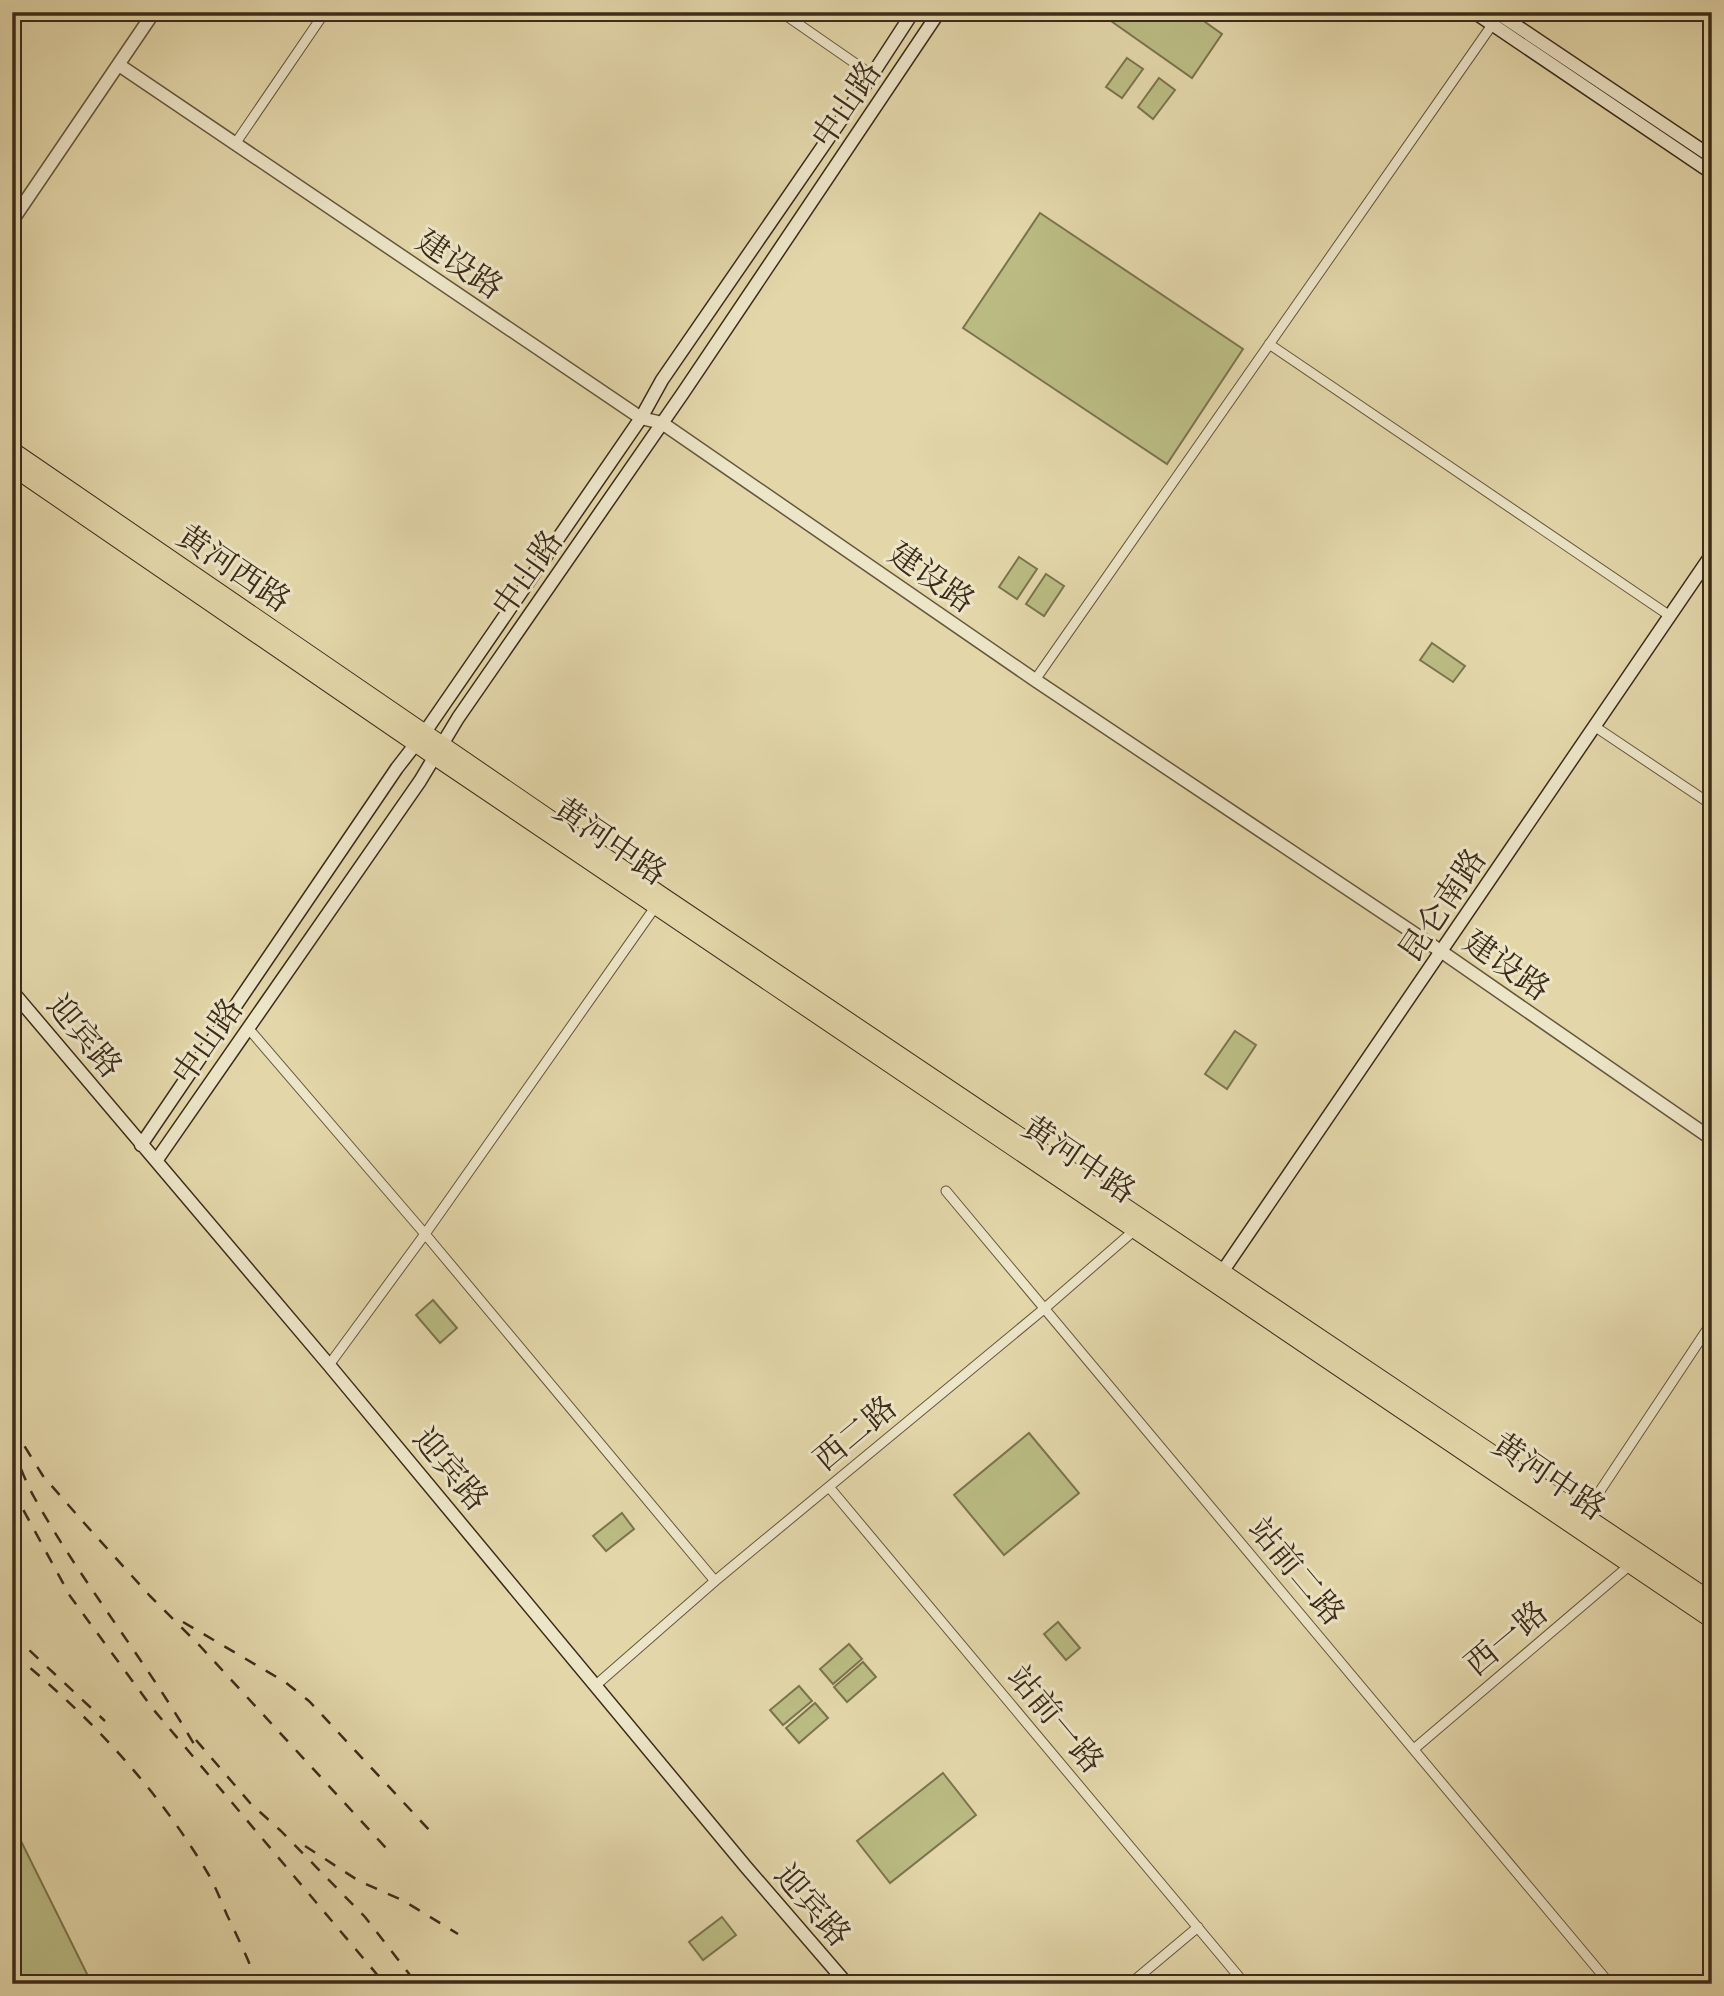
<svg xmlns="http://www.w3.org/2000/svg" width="1724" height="1996" font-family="'EB Garamond','Noto Serif SC',serif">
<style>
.green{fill:#bbbc84;stroke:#7c744e;stroke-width:2}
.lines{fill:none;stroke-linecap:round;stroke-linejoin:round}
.minor-casing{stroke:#66563d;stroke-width:11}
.tertiary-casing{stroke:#66563d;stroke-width:15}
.secondary-casing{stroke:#3c2b19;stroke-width:15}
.trunk-casing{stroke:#3c2b19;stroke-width:18}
.minor{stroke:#ede5c8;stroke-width:9}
.tertiary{stroke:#ede5c8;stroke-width:12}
.secondary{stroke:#ede5c8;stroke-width:12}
.trunk{stroke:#e3d7aa;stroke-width:16}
.rail{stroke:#3c2b19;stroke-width:2.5;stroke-dasharray:12 12;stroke-linecap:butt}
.labels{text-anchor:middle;stroke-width:6;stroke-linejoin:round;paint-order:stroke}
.street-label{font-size:32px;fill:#3c2b19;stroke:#ede5c8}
</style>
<rect width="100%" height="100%" fill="#e3d7aa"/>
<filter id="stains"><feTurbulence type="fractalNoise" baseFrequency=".00286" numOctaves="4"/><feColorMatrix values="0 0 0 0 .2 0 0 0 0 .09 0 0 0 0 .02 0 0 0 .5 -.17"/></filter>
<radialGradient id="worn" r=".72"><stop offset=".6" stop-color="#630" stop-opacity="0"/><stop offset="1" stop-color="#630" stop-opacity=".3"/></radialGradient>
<!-- green -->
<path class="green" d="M1117,12H1191L1222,34L1192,78L1111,21Z
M1127,58L1143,69L1122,98L1106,87Z
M1159,78L1175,90L1153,119L1138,107Z
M1040,213L1243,349L1167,464L963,328Z
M1019,557L1037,569L1017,599L999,587Z
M1046,574L1064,586L1044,616L1026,604Z
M1432,643L1465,666L1453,682L1420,660Z
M1235,1031L1256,1045L1227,1089L1205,1074Z
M433,1300L457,1328L440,1343L416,1315Z
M1029,1433L1079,1493L1004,1555L954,1495Z
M622,1513L634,1529L606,1551L593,1536Z
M1058,1622L1080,1648L1066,1660L1044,1634Z
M849,1644L862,1659L833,1684L820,1669Z
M863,1662L876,1677L847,1702L834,1687Z
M799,1686L812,1701L783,1725L770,1710Z
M815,1703L828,1718L799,1743L786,1728Z
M943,1773L976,1815L890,1883L857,1841Z
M12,1827L16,1831L92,1984H12Z
M722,1917L736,1935L703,1960L689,1942Z"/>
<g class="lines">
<defs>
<path id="minor" d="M781,12L872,75
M235,144L325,12
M1269,344L1670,616
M1035,680L1492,25
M1594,726L1712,805
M248,1028L425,1234L715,1581
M946,1191L1610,1984
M329,1365L425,1234L658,903
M829,1487L1245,1984
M1584,1515L1712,1322
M596,1685L715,1581L1045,1308L1137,1228
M1414,1749L1630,1565
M1130,1984L1198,1927"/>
<path id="tertiary" d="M119,65L641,418L662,423L1035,680L1442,952L1712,1139
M12,221L154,12"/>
<path id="secondary" d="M1474,12L1712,173
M1496,12L1712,157
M12,991L329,1365L746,1867L847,1984
M141,1145L397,768L425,732L641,418L662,380L872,75L913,12
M156,1161L420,781L458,718L683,393L939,12
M1218,1278L1712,554"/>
<path id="trunk" d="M12,450L663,896L1712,1601
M12,467L435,757L1712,1620"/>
</defs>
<!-- minor casing -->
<use href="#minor" class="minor-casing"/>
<!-- tertiary casing -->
<use href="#tertiary" class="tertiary-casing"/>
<!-- secondary casing -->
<use href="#secondary" class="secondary-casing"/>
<!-- trunk casing -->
<use href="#trunk" class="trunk-casing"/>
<!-- minor -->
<use href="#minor" class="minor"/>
<!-- tertiary -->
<use href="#tertiary" class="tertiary"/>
<!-- secondary -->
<use href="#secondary" class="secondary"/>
<!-- trunk -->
<use href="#trunk" class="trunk"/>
<!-- rail -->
<path class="rail" d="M12,1426L43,1476L85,1524L150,1596L200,1646L386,1848
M12,1447C19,1463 25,1481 34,1497C83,1585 148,1663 198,1751
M12,1489L70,1596L153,1709L385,1984
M183,1622L285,1682L309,1701L432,1833
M12,1634L105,1721
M12,1653C88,1714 157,1788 207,1872C215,1885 221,1901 227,1915C238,1938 249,1960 257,1984
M196,1740L251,1804L281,1831L365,1917L417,1984
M305,1846L359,1881L404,1901L458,1934"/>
</g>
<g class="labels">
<!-- street labels -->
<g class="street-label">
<text transform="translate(846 104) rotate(-56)" y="11">中山路</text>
<text transform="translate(460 264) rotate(34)" y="11">建设路</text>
<text transform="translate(234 568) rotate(34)" y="11">黄河西路</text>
<text transform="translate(527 573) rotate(-55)" y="11">中山路</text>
<text transform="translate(932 577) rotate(35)" y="11">建设路</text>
<text transform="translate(610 841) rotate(34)" y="11">黄河中路</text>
<text transform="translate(1442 905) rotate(-56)" y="11">昆仑南路</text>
<text transform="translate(1507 965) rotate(35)" y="11">建设路</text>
<text transform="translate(85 1036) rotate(50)" y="11">迎宾路</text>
<text transform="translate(207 1041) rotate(-55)" y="11">中山路</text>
<text transform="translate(1079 1159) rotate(34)" y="11">黄河中路</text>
<text transform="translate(855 1433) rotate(-40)" y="11">西二路</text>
<text transform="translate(451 1469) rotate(50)" y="11">迎宾路</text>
<text transform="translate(1549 1476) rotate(34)" y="11">黄河中路</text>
<text transform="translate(1297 1571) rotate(50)" y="11">站前二路</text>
<text transform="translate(1506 1638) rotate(-40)" y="11">西一路</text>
<text transform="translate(1056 1719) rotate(50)" y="11">站前一路</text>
<text transform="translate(813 1905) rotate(49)" y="11">迎宾路</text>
</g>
</g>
<!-- margin -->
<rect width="1724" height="1996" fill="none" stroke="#e3d7aa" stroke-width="42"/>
<rect x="14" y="14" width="1696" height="1968" fill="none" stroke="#3c2b19" stroke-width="3.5"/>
<rect x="21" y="21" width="1682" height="1954" fill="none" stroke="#3c2b19" stroke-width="2"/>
<rect width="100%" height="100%" filter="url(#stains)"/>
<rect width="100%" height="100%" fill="url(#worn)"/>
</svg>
